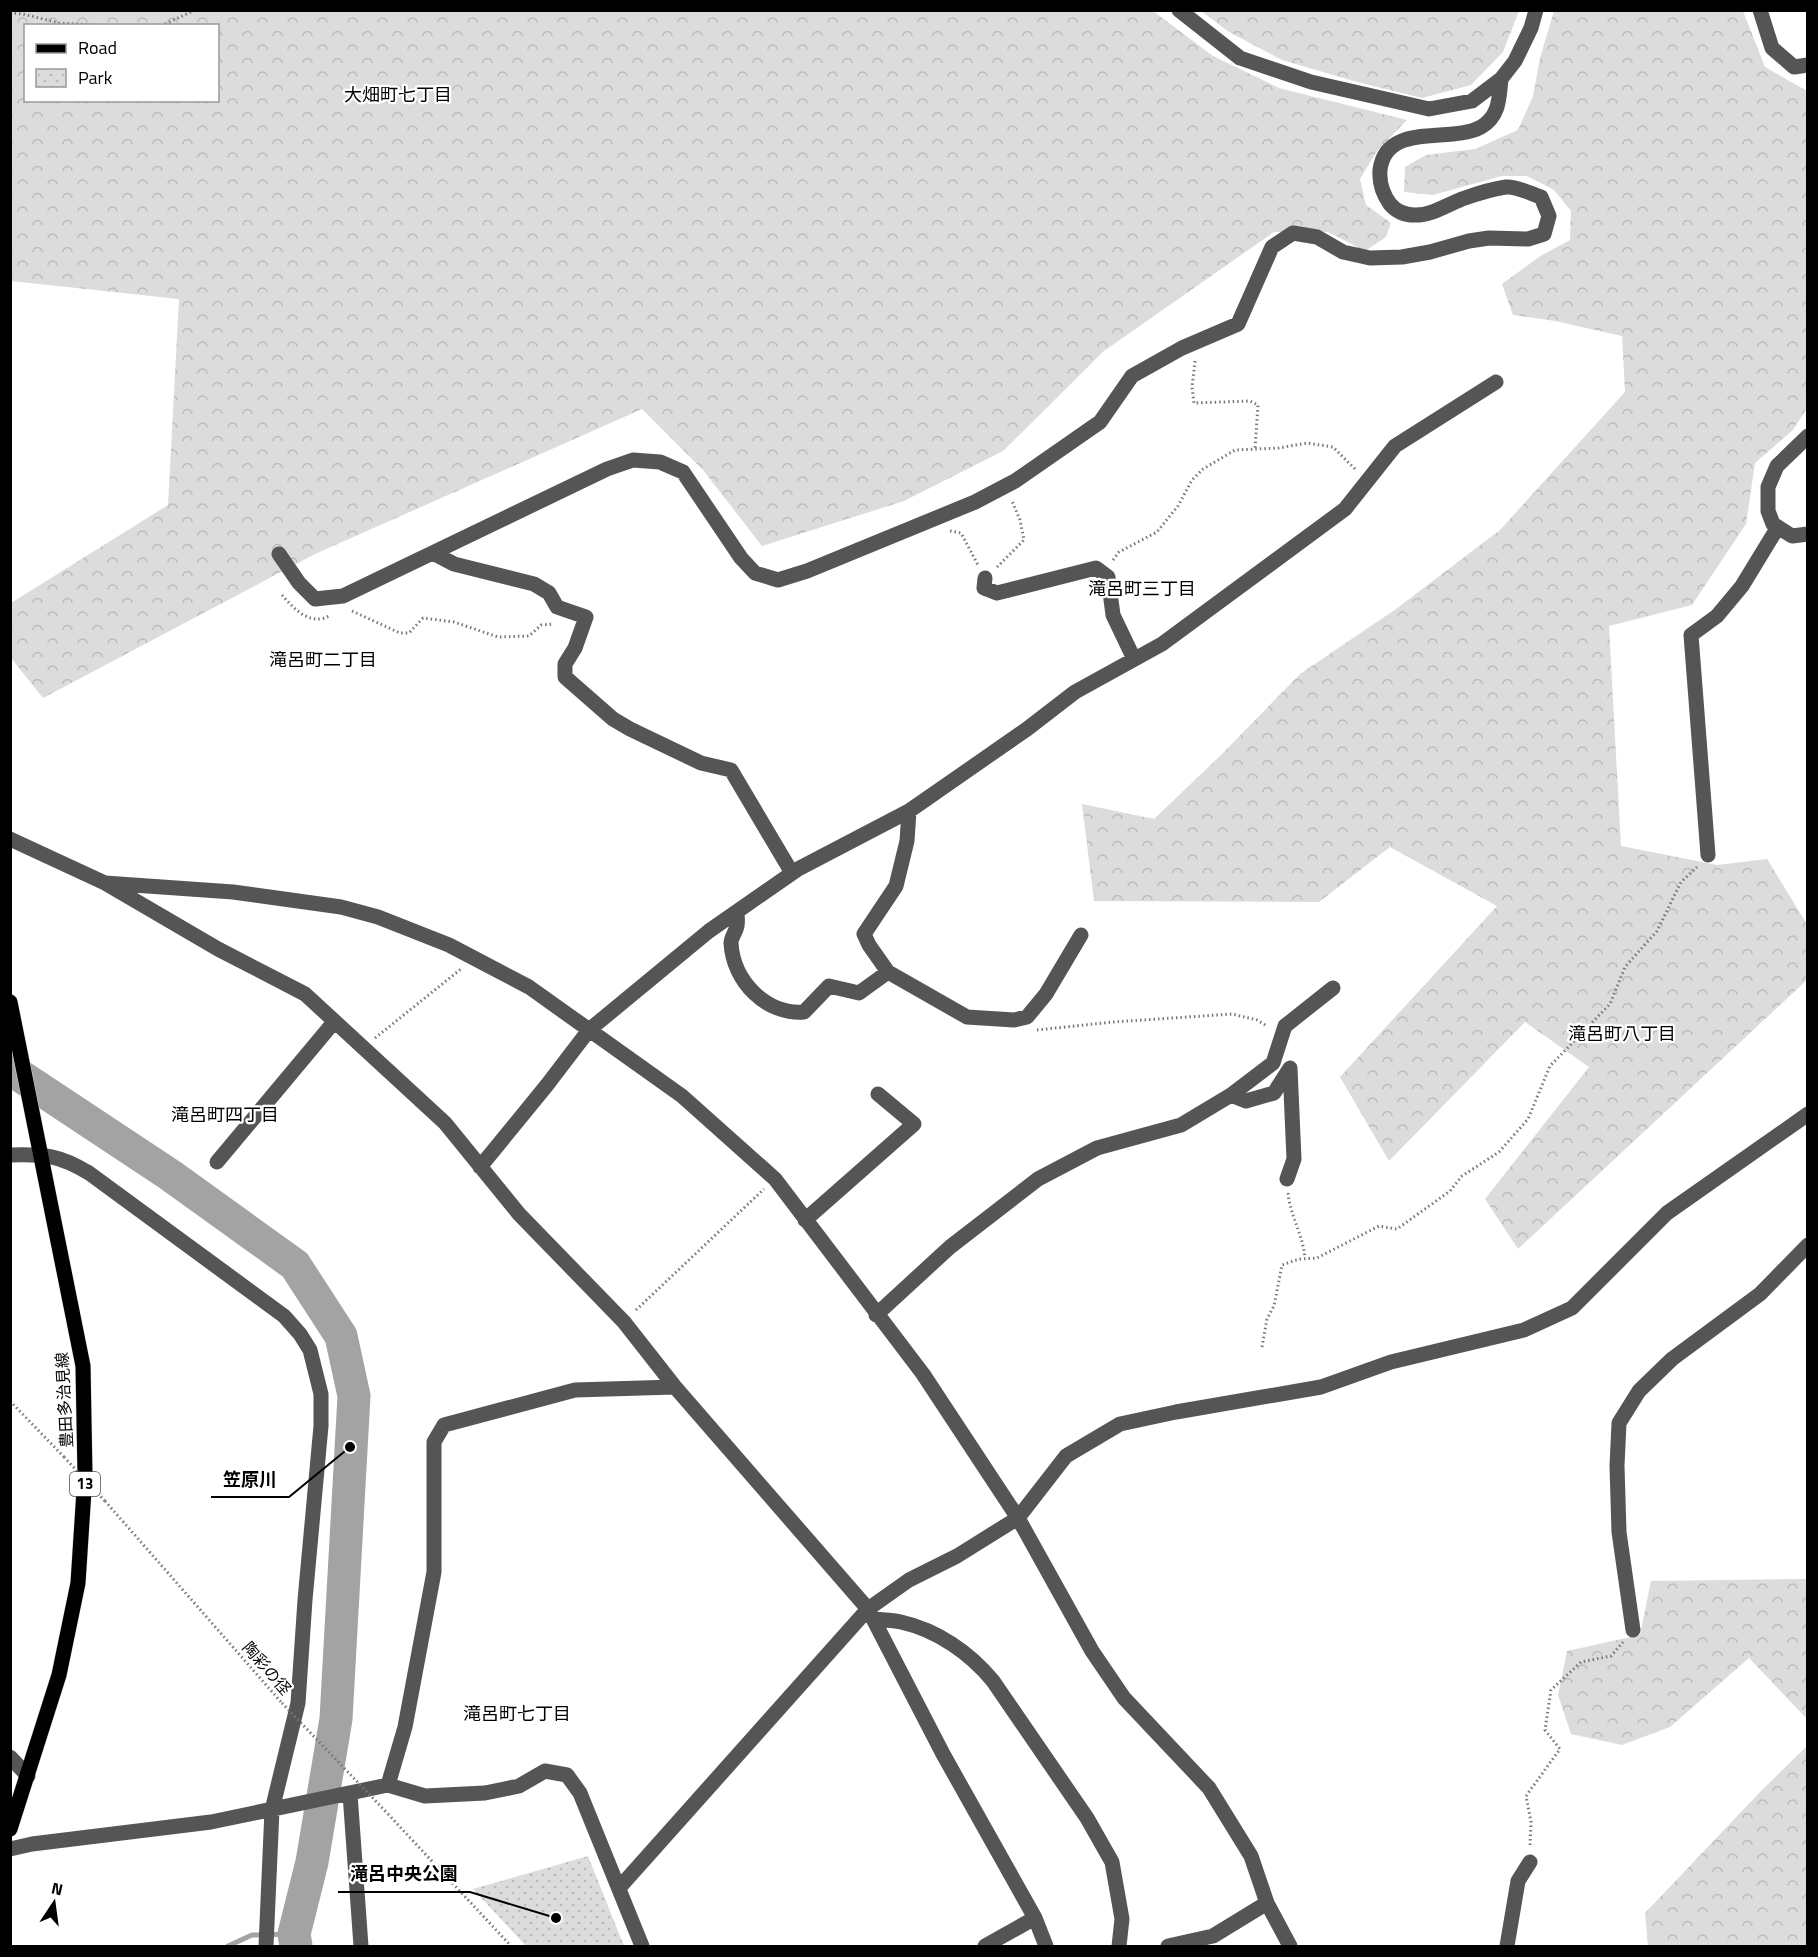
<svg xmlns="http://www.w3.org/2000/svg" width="1818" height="1957" font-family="'Titillium Web','Noto Sans JP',sans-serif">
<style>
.forest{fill:url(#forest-crowns);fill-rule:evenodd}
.park{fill:url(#park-dots)}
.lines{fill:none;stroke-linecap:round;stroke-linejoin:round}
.stream{stroke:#a3a3a3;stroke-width:5}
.river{stroke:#a3a3a3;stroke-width:33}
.major-casing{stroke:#dbdbdb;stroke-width:16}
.path{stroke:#777;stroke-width:3;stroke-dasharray:1.5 3;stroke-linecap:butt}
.minor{stroke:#555;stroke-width:15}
.major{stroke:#000;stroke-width:15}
.path-bridge{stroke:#777;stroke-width:3;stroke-dasharray:1.5 3;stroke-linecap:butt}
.labels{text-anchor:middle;stroke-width:4.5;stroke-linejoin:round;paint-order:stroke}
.shield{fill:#fff;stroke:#4c4c4c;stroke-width:1.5}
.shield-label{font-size:15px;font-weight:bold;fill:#000}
.street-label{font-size:16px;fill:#000;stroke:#fff}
.neighbourhood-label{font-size:18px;fill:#000;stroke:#fff}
.leader{fill:none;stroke:#000;stroke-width:2}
.callout-dot{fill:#000;stroke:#fff;stroke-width:2}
.callout-label{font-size:18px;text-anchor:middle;font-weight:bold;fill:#000;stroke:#fff;stroke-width:4.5;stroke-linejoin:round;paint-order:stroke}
</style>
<defs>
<pattern id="forest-crowns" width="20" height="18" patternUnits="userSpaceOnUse" patternTransform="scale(1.5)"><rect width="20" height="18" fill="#dcdcdc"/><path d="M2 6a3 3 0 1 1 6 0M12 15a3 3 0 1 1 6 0" fill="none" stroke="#bbb"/></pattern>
<pattern id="park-dots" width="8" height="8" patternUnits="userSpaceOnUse" patternTransform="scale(1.5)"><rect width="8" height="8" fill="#dcdcdc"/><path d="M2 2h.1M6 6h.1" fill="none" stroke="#bbb" stroke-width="1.8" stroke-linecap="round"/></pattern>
</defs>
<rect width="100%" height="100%" fill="#fff"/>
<!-- forest -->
<path class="forest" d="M11,11H1153L1213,56L1279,88L1407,120L1377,151L1360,179L1366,205L1391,223L1386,237L1365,251L1328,232H1274L1104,351L1003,451L904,501L762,546L703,470L642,409L315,554L43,698L11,658V603L168,505L179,299L11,281ZM26,26H218V100H26Z
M1201,11H1519L1503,52L1471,85L1422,98L1357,82L1282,60L1229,32Z
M1554,11H1743L1765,67L1807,91V408L1793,430L1755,463L1746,524L1692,605L1609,626L1621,846L1717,865L1767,859L1807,924L1808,979L1518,1249L1485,1199L1589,1067L1525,1022L1389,1161L1340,1077L1497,906L1390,847L1319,902L1094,901L1082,804L1154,819L1222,754L1300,674L1396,609L1500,530L1625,392L1622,336L1555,321L1513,315L1502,284L1542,255L1570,240L1571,211L1554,190L1527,176H1502L1433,195L1404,192L1405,167L1426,155L1475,149L1518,130L1533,96L1540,58Z
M1807,1579V1719L1749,1658L1670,1727L1622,1745L1571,1734L1558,1695L1567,1651L1640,1635L1651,1581Z
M1807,1746V1946H1648L1645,1913L1762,1790Z"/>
<!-- park -->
<path class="park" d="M588,1856L624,1946H526L473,1889Z"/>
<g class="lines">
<!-- stream -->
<path class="stream" d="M228,1946L252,1935L294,1934"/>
<!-- river -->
<path class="river" d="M10,1069L170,1175L295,1265L341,1336L354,1396L336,1719L312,1862L294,1934L296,1946"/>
<defs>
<path id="major" d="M10,1002L83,1366L85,1475L78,1583L59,1675L10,1829"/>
</defs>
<!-- major casing -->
<use href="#major" class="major-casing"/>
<!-- path -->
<path class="path" d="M10,13L23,14L59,23L115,26
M161,26L195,10
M1195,361L1192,387L1194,403L1250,401L1258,405L1255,449
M950,531L961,533L978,565
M1113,560L1119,552L1157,532L1178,506L1192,480L1203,469L1235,450L1279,448L1307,443L1333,447L1356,470
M997,567L1024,540L1020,520L1012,501
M282,595C295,610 311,627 331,615
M352,611L400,633H409L423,618L454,622L498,637L529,636L541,625L554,624
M1037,1030L1113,1022L1232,1014L1257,1020L1267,1026
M375,1038L461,969
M1288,1193C1290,1215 1303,1235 1305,1258
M636,1310L764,1189
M1262,1347L1267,1319L1274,1306L1282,1265L1299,1259L1317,1258L1379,1226L1397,1229L1450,1191L1462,1176L1499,1152L1528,1119L1550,1066L1610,1004L1625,967L1657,931L1681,882L1697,867
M10,1401L64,1457
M105,1501L281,1702
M388,1814L511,1946
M1530,1845L1531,1822L1526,1796L1560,1749L1545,1730L1551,1690L1581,1662L1611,1656L1623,1642"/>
<!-- minor -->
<path class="minor" d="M1179,10L1240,58L1311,82L1429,109L1472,101L1501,79L1515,61L1531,28L1536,10
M1760,10L1772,48L1794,67L1808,65
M1808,436L1777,466L1768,487V511L1773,524L1792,536L1808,534
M433,553L454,564L534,584L549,593L557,607L586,617L575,648L565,664V677L613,719L630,729L701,763L731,770L792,873
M279,554L299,583L315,599L343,596L607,469L633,460L660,462L683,472L741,558L755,573L778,580L807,571L975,502L1015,481L1100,422L1132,376L1182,348L1238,324L1272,247L1293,233L1317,237L1343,252L1370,258L1402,257L1430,252L1469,241L1489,238L1528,239L1544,234L1549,216L1541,197C1531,194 1517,186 1506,187C1491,189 1476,194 1462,199C1447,205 1430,216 1414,215C1404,215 1396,211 1390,204C1382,193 1379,183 1380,170C1386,121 1451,144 1481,127C1500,116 1499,97 1501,79
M985,578L984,588L997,593L1096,568L1108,577L1113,615L1134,659
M909,811L907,841L896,886L864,934L869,945L888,972L967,1017L1014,1020L1027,1017L1046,994L1081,935
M10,839L105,883L218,949L305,994L445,1123L519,1214L624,1322L675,1387L868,1609L943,1754L1035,1918L1046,1946
M1708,855L1691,635L1717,616L1742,586L1778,527
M105,883L233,892L341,907L378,917L449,945L529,987L682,1096L775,1179L923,1374L1018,1518L1092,1651L1124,1698L1209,1788L1251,1856L1267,1903L1290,1946
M737,912C737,916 738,921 737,926C736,932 731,937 731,943C733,981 766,1015 804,1012L829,986L859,993L888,972
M1231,1095L1246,1101L1274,1093L1290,1068L1294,1159L1287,1179
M10,1155C45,1154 59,1155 89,1173L284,1316L300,1334L310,1350L321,1394V1426L305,1600L298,1703L272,1810L266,1946
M217,1162L334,1022
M480,1167L547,1085L589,1030L709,931L798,869L909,811L1027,729L1075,692L1162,644L1345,509L1395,446L1496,382
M805,1220L914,1124L878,1094
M876,1315L950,1247L1038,1179L1097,1148L1181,1125L1231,1095L1273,1063L1285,1026L1333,988
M873,1619C882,1620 892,1620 901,1622C937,1630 970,1653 993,1681L1087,1818L1112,1862L1122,1919L1119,1946
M1633,1630L1619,1532L1617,1466L1619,1423L1639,1391L1672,1359L1760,1294L1808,1245
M10,1757L28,1776
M388,1785L405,1727L434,1572V1442L444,1425L575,1390L675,1387
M350,1794L361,1946
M10,1849L32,1844L211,1822L388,1785L425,1796L485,1793L519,1786L545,1771L567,1775L580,1793L642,1946
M619,1888L868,1609L909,1580L957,1556L1018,1518L1066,1456L1120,1424L1176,1412L1321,1387L1391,1362L1524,1330L1572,1308L1667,1213L1808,1114
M985,1946L1035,1918
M1168,1946L1213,1936L1267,1903
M1507,1946L1518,1881L1530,1862"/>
<!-- major -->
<use href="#major" class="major"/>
<!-- path-bridge -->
<path class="path-bridge" d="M64,1457L105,1501
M282,1703L388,1814"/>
</g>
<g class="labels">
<!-- shield labels -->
<rect class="shield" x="70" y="1472" width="30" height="24" rx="4.5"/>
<g class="shield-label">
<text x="85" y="1489">13</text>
</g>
<!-- street labels -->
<g class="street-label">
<text transform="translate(64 1400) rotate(-93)" y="6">豊田多治見線</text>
<text transform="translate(267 1668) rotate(49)" y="6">陶彩の径</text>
</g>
<!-- neighbourhood labels -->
<g class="neighbourhood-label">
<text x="398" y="101">大畑町七丁目</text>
<text x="1142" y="595">滝呂町三丁目</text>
<text x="323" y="666">滝呂町二丁目</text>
<text x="1622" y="1040">滝呂町八丁目</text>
<text x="225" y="1121">滝呂町四丁目</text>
<text x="517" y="1720">滝呂町七丁目</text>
</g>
</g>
<!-- callouts -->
<path class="leader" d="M350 1447L289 1497H211M556 1918L470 1892H338"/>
<g class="callout-dot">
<circle cx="350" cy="1447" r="6"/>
<circle cx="556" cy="1918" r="6"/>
</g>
<g class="callout-label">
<text x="250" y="1486">笠原川</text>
<text x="404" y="1880">滝呂中央公園</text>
</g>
<!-- border -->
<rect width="1818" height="1957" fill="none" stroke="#000000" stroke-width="24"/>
<!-- legend -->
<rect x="24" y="24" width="195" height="78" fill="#ffffff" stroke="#999999" stroke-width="1.5"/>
<rect x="36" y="44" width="30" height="9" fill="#000000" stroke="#999999" stroke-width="1.5"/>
<text x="78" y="54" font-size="18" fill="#000000">Road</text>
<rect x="36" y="69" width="30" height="18" fill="url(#park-dots)" stroke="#999999" stroke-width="1.5"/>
<text x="78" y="84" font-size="18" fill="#000000">Park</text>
<!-- north arrow -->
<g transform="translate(54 1903) rotate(13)" stroke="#ffffff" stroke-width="4.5" paint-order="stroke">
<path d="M0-4.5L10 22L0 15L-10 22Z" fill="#000000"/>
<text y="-9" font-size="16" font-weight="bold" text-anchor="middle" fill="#000000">N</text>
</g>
</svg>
